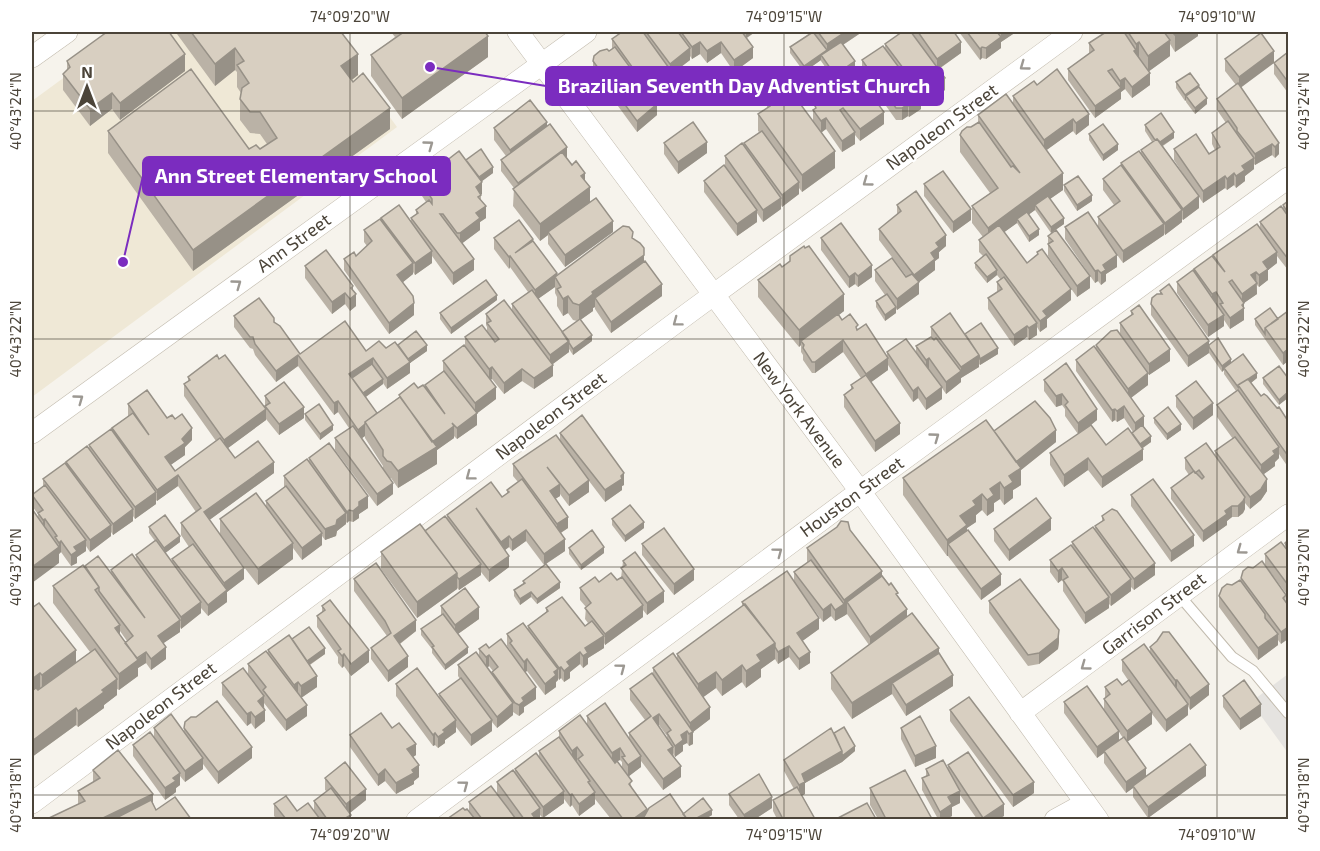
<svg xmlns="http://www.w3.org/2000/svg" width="1320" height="851" font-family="'Exo 2',sans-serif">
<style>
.education{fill:#efe8d6}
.parking{fill:#e5e3e0}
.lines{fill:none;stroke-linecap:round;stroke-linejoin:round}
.lane-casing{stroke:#c2bbae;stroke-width:12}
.street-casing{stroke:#c2bbae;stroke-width:22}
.lane{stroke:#fff;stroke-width:10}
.street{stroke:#fff;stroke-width:21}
.wall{fill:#bab2a6;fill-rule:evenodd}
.shaded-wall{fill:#979187}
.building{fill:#d8cfc1;stroke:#979187;stroke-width:1.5}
.oneway{stroke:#9c9892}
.ticks{fill:none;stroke:#4b4439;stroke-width:1.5;stroke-opacity:0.45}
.labels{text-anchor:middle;stroke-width:4.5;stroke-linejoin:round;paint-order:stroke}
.street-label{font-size:18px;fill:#4b4439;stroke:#fff}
.leader{fill:none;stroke:#7b2cbf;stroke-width:2}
.callout-dot{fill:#7b2cbf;stroke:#fff;stroke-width:2}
.callout{fill:#7b2cbf;stroke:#7b2cbf;stroke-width:2}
.callout-label{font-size:20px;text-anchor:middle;font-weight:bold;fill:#fff}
.neatline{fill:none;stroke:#4b4439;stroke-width:2}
.ticks-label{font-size:15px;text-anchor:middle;fill:#4b4439}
</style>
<rect width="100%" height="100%" fill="#f6f3ec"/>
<!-- education -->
<path class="education" d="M126,32H328L397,127L32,397V101Z"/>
<!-- parking -->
<path class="parking" d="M1288,674V753L1251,702Z"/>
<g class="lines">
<defs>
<path id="lane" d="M1179,595L1232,657L1253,671L1288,713"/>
<path id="street" d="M518,32L860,491L1098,820
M32,57L67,32
M32,433L586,32
M1020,713L1288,515
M32,803L690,312L1072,32
M417,820L878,478L1288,178
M1055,820L1086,803"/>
</defs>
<!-- lane casing -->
<use href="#lane" class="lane-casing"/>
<!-- street casing -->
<use href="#street" class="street-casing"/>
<!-- lane -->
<use href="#lane" class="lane"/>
<!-- street -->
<use href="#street" class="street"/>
</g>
<!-- wall -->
<path class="wall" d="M177,32H341L358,75L352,80L390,129L193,271L108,153V131L249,149H260L267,144L260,134L250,133L240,120V99L241,93L237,87V72L235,70L215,86L177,34Z
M391,32H485L488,57L402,119L371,76V55L395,37Z
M622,32H755L747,38L753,58L734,72L721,53L707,63L700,54L692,59L690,56V60L671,75V86L657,96L653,90L649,93L657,115L637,132L593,72V61L612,49V39Z
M809,32H862L843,45L855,67L835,81L821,61V60L804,72L790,53V47L810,33Z
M902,32H954L961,53L939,69L945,90L933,99L932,98L926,103H921V109L909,117L908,116L902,120H896L862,72V60L885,49V44Z
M959,32H1016L1001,42V48L986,59L982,58L980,60Z
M1106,32H1198V36L1175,52L1170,44V56L1149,71L1150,85L1132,98L1125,89L1121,92V99L1095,118L1068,80V69L1089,53V43Z
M1261,33L1241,87L1279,154L1275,158L1272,155L1255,165L1254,164V169L1245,176V181L1236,188L1234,185L1227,190L1225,188L1203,203L1199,197V208L1183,220L1182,219V222L1165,235L1164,233V235L1123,263L1105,238L1117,267L1106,274V281L1101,285L1098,281L1095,283L1065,239V227L1098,228V217L1114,205L1103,190V179L1121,166V163L1141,154V150L1152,142L1145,131V125L1174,138L1163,146L1189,183L1174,160V149L1209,154L1215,150L1212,144V133L1226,123L1217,110V99L1236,85L1225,71V59Z
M1288,52V93L1274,74V63Z
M67,61L185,71L120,120L112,109L90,126L63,90V74L67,71Z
M1176,82L1199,87L1207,104L1195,114L1186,102V100L1185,101L1176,88Z
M1037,85L1089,125L1076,135L1073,131L1046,150L1063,190L1050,199L1064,224L1051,233L1035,210L1029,214L1039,235L1029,242L1017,223L1004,232L1027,263L1037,255V252L1071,300L1047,319V327L1040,332L1037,327V335L1029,340L1027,337L1014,346L988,309V298L997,292V282L1001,280L997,275L987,283L975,268V263L983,256L979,252V240L983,237L972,223V206L990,193L960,152V135L978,122V115L1013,104V96Z
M836,95L884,124L860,141L855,135V144L842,152L826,129L821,132L835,168L802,192L799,188V194L782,207L781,205V209L763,222L757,213V222L737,236L704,192V181L725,167V156L744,146V143L759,132L758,131V114L767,108V102L779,98L813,122V110L815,109V106Z
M547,126L567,158L585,182L590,203L613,232L565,267L548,244V235L540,241L513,206L514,188L501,171V160L506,156L494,140V128Z
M1089,134L1118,150L1103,161L1089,140Z
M664,143L707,153L678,174L664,154Z
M466,160L493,173L481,181L482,194H481V201L486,218L480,222V230L462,243L474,270L453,285L432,256V263L415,275L413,272V274L403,282L414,315L389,334L344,270V259L356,256L367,246L364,242V230L381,220V218L411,223V218L416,215V210L426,202L422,196V184L441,170V165Z
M924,184L971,220L953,233L924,196Z
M1064,185L1092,201L1077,211L1064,191Z
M1288,201V270L1277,256V263L1268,270V280L1259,287L1257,285V294L1244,303V320L1230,329L1224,320V326L1208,337L1177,293V282L1194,271V269L1213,258V255L1260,228V222L1283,208V205Z
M897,205L946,246L939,252V258L935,261V270L919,282V294L897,310L896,309V313L885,321L876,307V301L885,295L875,281V270L907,277L879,240V229L897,215Z
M1048,236L1090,288L1077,297L1048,256Z
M494,238L533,241L557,275L633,239L662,296L611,333L595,309V307L593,308V311L580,320L592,341L573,355L569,349V352L553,364V376L534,389L522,381L504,394L492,379L490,380L496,399L477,413V425L457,439L454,436V438L437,450V464L398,488L391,478H390L393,494L377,506L335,450V438L349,428L338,412L334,415L298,366L276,382L255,355L253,349L250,348L234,327V316L274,322L300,354L366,351L386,348L398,345L427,351L410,363V373L387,389L383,383V384L366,397L377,413L399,397V395L418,388H425V385L443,372V361L465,346V337L487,332V327L486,325V314L512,310V304L528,292L510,267L509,269L494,249ZM555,287V293L557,297V306L563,316L568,313L573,320L577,321L562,332L538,299ZM365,436V438L383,466V469L362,438Z
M821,238L872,277L858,287L855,284L849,288L821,250Z
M790,256L844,311L838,315L842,320L858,329L887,357V352L916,353V346L931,337V327L965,334L998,354L980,365L979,364V367L961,378V382L946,394L942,388V399L926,410L918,398L913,402L888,365V370L871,382L900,434L875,452L844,407V395L851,389V385L861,378L843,352L815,373H812L803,360V355L801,352V345L799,347L758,297V280L782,267L790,262Z
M305,266L353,291L356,306L350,311L345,304L332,314L305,278Z
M1160,291L1209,345L1231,363L1257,378L1251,383L1261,396L1277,408L1288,421V467L1279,454V458L1275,462V466L1264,474L1267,491L1261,500L1250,509L1245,503V509L1243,513L1238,517H1232L1227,521V525L1203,542L1171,499V488L1189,475L1185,469V458L1215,456V451L1233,439L1217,417V405L1236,391L1224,374V370L1222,372L1209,353L1188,367L1151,315V304L1160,294Z
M497,300L451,334L440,319V313Z
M1131,311L1170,361L1149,375L1148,374V385L1131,398L1151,442L1143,448V460L1102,488L1088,470L1064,487L1050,465V453L1078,434L1065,416V409L1062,405L1056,407L1044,391V380L1097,420L1091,425L1106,445L1133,432L1124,418L1117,422L1115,420L1112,422L1076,371V360L1096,349V345L1120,334V323L1131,315Z
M1288,311V361L1283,365L1255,325V319H1278Z
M219,359L265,408V396L304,418L279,435L266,419V420L228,448L235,458L274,473L209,520L220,535V519L266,506V501L284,487V476L309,461V458L368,508L359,514V518L353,522L349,521L347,523L346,522V524L337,531L336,536L325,540L322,536V545L302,560L293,548V559L258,585L233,553L244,579L227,592V602L208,616L201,608V613L181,629L180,627V632L163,643L166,659L151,670L146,663L138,668V676L119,690L117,689V695L104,705V708L78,727L76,725L32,757V608L76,663L90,652L53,603V586L85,566L111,573V570L136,559V555L155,541L149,533V527L180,542L165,553L172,562V559L189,547L181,535V523L196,512L178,486L157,501L156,500V504L135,519L133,516V521L113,535L111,532V536L90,552L86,546V551L77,557V563L71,566L61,552L59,554V563L38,518V514L32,506V495L43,486V479L66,464V462L89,448V445L112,430V428L128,416V404L167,418L192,440L185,447V455L170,465L175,471L216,441L184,396V384L188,381V377ZM120,631L127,641L125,643L120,635Z
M1279,366V405L1263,384V378Z
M1176,396L1213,415L1193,430L1176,407Z
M305,414L333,430L320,440L305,420Z
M1154,418L1181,430L1167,440L1154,423Z
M994,431L1056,442L1021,470V485L1013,490V498L1004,505L1000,499L994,503V511L987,516L982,510L976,515V522L967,528V531L1001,585L981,600L948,556H947L903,495V478Z
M560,433L624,485L622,486V490L605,502L589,481V492L569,506L560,494V496L555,499L568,528L561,533L565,551L546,564L560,588L537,604L531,597L520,605L514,596V590L523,584V581L544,565L526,541L512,551L509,547L505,550L509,567L489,582L481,572V575L459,590L457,588V589L417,618L381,569V552L425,531L447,518V515L502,497L507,494V490L518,482L513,476V464L560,440Z
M1131,495L1194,546L1171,562L1131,506Z
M1102,516L1155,575L1134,590L1131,587V591L1111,606L1109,604V608L1085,624L1063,591V582L1062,580L1058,583L1050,572V560L1072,545V542L1095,530V526L1102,521Z
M612,519L644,528L625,542L612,525Z
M994,529L1051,530L1009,561L994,541Z
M850,530L898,597L907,617L939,653L953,686L906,716L892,694L852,719L831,689V673L869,645L847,614L835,621L831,616L823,622L802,593L819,629L802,641L810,663L799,670L789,657L778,664L775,659L761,669V677L746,688L742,682L722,696L716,688L703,697L710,719L693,732V744L689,746L687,743L683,745V751L675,757L673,753L681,777L663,790L641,761V767L628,776L632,788L647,811L712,815L705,819H611L595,799V804L579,816L572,805L570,807L564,799V803L543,818L540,815V819H447L465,810L469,812V802L497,794V782L515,772V769L539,756V751L559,737V731L587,724V716L629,738V733L645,720L630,700V689L653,674V668L677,659V654L742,606V602L794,582V572L807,563V548ZM659,725L667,736V739L658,726ZM620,760L622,762V767L617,761Z
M1288,540V596L1265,565V554L1285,546V543Z
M642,544L694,580L674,595L642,555Z
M569,548L604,553L581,570L569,554Z
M623,561L664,602L647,615L643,610V617L605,645L604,643V648L588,658V664L583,668L580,664L570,672V678L564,682L561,678L559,680L558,678V680L556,682V687L545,695L527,671L525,672L536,699L524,707V712L519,716L513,712V715L497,728L492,722V731L471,746L456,727V732L445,740V743L438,748L435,745L433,746L396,696V684L439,698V694L460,679L458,676V665L479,656V649L489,648L510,651V650L507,646V634L528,630V626L546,612V608L585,626L588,623L585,619L586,607L580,600V588L599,582L617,580L621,578ZM489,666L493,671L492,675L487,668Z
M1241,578L1286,595L1281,644L1278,640V645L1258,660L1219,607V596L1232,585L1241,581Z
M354,579L416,631L400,644L408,667L388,682L371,659V648L387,636L354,591Z
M989,601L1059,642L1058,649L1039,664L1028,666L989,613Z
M322,606L369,662L351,676L344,666L342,668L338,663V657L317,627V616L322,612Z
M441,606L479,619L458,634L468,653L445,670L432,653V649L421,635V629L441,615Z
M292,639L325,654L310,665L317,687L301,698L307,716L286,731L264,703L265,721L255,729L251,723L247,726L222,695V683L263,695L248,675V664L268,654V650Z
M1150,647L1209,695L1190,710L1188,706V715L1166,732L1152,714V724L1127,742L1146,777L1206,776L1148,818L1133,797V788L1126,793L1104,763V753L1097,758L1064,713V702L1104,710V699L1105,698V687L1122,685L1128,680L1122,671V660L1150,652ZM1119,732L1123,738L1119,741Z
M1223,696L1261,716L1240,730L1223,707Z
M950,710L1034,793L1013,807L950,721Z
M154,728L184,732V728L252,758L218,784L203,764V769L185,782L180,776V785L176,788V792L165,800L133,756V745L154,737Z
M392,728L416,755L413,757L419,777L414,781V784L396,794L385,781L378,786L350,747V735Z
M901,728L936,758L915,767L901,739Z
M834,733L855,751L842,762L805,783V794L802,795L815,819H777L773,811V800L794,789L784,771V760Z
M948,765L1004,816L998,819H977L960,795V803L952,807V816L946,819H938L922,790V778L926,776V769H948Z
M93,770L153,803L156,810L191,819H47L78,804V791L93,782Z
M325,778L366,800L350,813L351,819H277L274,816V804L297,811H314V801L327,792L325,790Z
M870,788L932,819H878L870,805Z
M729,794L772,808L755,819H739L729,805Z"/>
<!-- shaded-wall -->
<path class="shaded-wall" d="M746,32H755L746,38Z
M845,32H862L823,58L821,55V60L804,72V66L827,50V44Z
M1001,32H1016L1001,42V48L986,59V48L1001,37Z
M1180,32H1198V36L1175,52V35Z
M488,36V57L402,119V98Z
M1170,40V56L1148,72V56Z
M700,42V54L692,59V47Z
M721,42V53L707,63V51Z
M961,42V53L937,70V59Z
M1139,42V59L1134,51L1136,50V44Z
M753,47V58L734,72V60Z
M982,47V58L980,60V49Z
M235,48V70L215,86V64Z
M690,48V60L670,75V64Z
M1274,51V63L1239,89V77Z
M185,54V71L120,120V103Z
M358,54V75L341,88V66Z
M855,61V67L835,81V75Z
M669,68V76L671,75V86L657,96V85L667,69Z
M1150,73V85L1132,98V87Z
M945,78V90L933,99V88Z
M1125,78V89L1121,92V99L1095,118V106L1120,88V81Z
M653,79V90L645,96V85Z
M1199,85V91L1186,96V100L1185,101V95Z
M932,86V98L926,103V91Z
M112,93V109L90,126V109Z
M921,97V109L909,117V106Z
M1207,98V104L1195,114V108Z
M657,104V115L637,132V121Z
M908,104V116L902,120V108Z
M390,108V129L193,271V250Z
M884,112V124L860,141V129Z
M1089,114V125L1076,135V123Z
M826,118V129L821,133V121Z
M1073,119V131L1044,152V140Z
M547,122V133L510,161V150Z
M855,132V144L842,152V141Z
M1174,132V138L1157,149V144Z
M707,142V153L678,174V162Z
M1279,143V154L1275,158V147Z
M1118,144V150L1103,161V155Z
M1272,144V155L1255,165V154Z
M567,147V158L518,194V183Z
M835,151V168L802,192V175Z
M1254,158V169L1245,176V181L1236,188V176L1242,166Z
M493,167V173L477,185V179Z
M585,173V190L581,176Z
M1063,173V190L1037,208L1035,205V210L1019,222L1017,219V223L988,244V228Z
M1234,173V185L1227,190V179Z
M1225,176V188L1203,203V191Z
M482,182V194L476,198V187Z
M799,182V194L782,207V195Z
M590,187V204L548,232V235L540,241V224Z
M1092,195V201L1077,211V205Z
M1199,196V208L1183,220V209Z
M781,198V209L763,222V210Z
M486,206V218L480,222V230L460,245V233L476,213Z
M971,209V220L953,233V222Z
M757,210V222L737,236V224Z
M1182,210V222L1165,235V223Z
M1064,218V224L1051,233V227Z
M613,221V232L565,267V255Z
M1164,224V235L1123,263V251Z
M1039,229V235L1029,242V236Z
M946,235V246L939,252V258L935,261V270L914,286V275L931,253L936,243Z
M644,248V265L595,298V307L593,308V311L579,321V305L592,292Z
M432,251V263L415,275V263Z
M1277,252V263L1268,270V280L1259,287V275L1263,262Z
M1117,255V267L1106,274V281L1101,285V273L1103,265Z
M510,256V267L509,269V257Z
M474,259V270L453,285V273Z
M413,263V274L397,287V275Z
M872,265V277L858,287V276Z
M997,270V275L987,283V277Z
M1098,270V281L1095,283V271Z
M1256,272L1257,294L1244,303V320L1230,329V318L1242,310V294L1251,275Z
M557,273V281L555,277V287L535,301V290Z
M855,273V284L849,288V277Z
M1090,276V288L1077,297V286Z
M919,282V294L897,310V299Z
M662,284V296L611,333V322Z
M353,286V296L356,294V306L350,311V299L351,288Z
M1071,289V300L1047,319V327L1040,332V321L1043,311Z
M1216,292V304L1212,306V294Z
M345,293V304L332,314V302Z
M844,294V311L803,344L801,341V345L799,347V330Z
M497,295V300L451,334V328Z
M568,296V313L563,316V299Z
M414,303V315L389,334V323Z
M896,307V313L885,321V315Z
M1224,315V326L1208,337V325Z
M1037,323V335L1029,340V328Z
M1027,326V337L1014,346V335Z
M592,335V341L573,355V349Z
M843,340V352L815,373V362Z
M569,341V352L550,366V355Z
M1209,341V353L1188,367V356Z
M427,345V351L410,363V373L387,389V378L405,361Z
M998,348V354L980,365V359Z
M1170,349V361L1149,375V364Z
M1288,349V361L1283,365V353Z
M298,355V366L276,382V371Z
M979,355V367L961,378V382L946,394V382L961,371V367Z
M373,358V369L352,384L349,374Z
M888,358V370L866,386V374Z
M929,358V370L926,372V360Z
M1231,359V365L1224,368V370L1222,372V366Z
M553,365V376L534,389V378Z
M492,367V379L489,381V369Z
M522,369V381L504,394V383Z
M1148,373V385L1128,400V389Z
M1257,373V378L1242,390L1239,386Z
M383,379V384L360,401V395Z
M496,387V399L475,415L477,413V425L457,439V428L475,415V403Z
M918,387V398L913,402V391Z
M942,387V399L926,410V399Z
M1288,392V398L1279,405V400Z
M1062,394V405L1056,407V396Z
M338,401V412L334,415V403Z
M1213,403V415L1193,430V418Z
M1124,406V418L1117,422V411Z
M304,407V418L279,435V424Z
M266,409V420L224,451V440Z
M1097,409V420L1078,435V423Z
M1115,409V420L1112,422V410Z
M1144,416V428L1135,434V423Z
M900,423V434L875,452V441Z
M365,424V436L358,441V430Z
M1181,424V430L1167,440V434Z
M333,425V430L320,440V434Z
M454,426V438L437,450V464L398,488V471L432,442Z
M192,428V440L185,447V455L165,469V457Z
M1056,430V442L1021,470V485L1013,490V498L1004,505V488L1015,463Z
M1151,436V442L1138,451V445Z
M1279,447V458L1275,462V466L1261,476V465L1273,451Z
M1143,449V460L1102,488V477Z
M1088,458V470L1064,487V475Z
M274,462V473L204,524V512Z
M624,473V485L622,486V490L605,502V490Z
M178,475V486L157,501V490Z
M1267,479V491L1261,500L1250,509V497Z
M589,480V492L569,506V495Z
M1000,482V499L994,503V511L987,516V500L990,489Z
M393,483V494L377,506V494Z
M560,484V496L550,502V491Z
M156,492V504L135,519V507Z
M982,494V510L976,515V522L967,528V542L948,544V556H947V540L960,516L973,501Z
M368,496V508L359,514V518L353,522V511L359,502Z
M1245,497V509L1243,513L1238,517V506Z
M1232,506V517L1227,521V525L1203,542V531L1225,511Z
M133,509V521L113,535V524Z
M349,510V521L347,523V512Z
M346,513V524L337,531L336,536L325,540V529Z
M568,517V528L557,535V524Z
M1051,518V530L1009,561V550Z
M45,519V530L43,532V520Z
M644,522V528L625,542V536Z
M111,525V536L90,552V540Z
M526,530V541L512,551V540Z
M322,533V545L302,560V548Z
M1194,535V546L1171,562V551Z
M180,536V542L164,554V548Z
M509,536V547L501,553V542Z
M565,539V551L544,565V554Z
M86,540V551L77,557V563L71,566V555L74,547Z
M61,541V552L59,554V563L32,583V567L59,547V543Z
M293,543V559L258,585V569Z
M604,547V553L581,570V565Z
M509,556V567L489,582V570Z
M1155,563V575L1134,590V579Z
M481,564V575L459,590V579Z
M244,568V579L227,592V602L208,616V605L224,593V583Z
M1062,568V580L1058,583V571Z
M694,569V580L674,595V584Z
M882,571V588L847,602V614L844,616V600Z
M457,573V589L417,618V602Z
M1001,574V585L981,600V589Z
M1131,579V591L1111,606V595Z
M560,582V588L537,604V599Z
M664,591V602L647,615V603Z
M531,592V597L520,605V599Z
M1109,597V608L1085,624V613Z
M201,602V613L181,629V617Z
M831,604V616L823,622V610Z
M844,604V616L835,621V610Z
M643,605V617L605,645V634Z
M479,607V619L455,636V625Z
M907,609V621L870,648V637Z
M819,618V629L797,645V633Z
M180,620V632L158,647V636Z
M416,620V631L394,648V636Z
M120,625V641L115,628Z
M1288,627V639L1281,644V632Z
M1059,630V642L1058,649L1039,664V653Z
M1278,634V645L1258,660V648Z
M604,636V648L588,658V664L583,668V656L585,648Z
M775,643V659L761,669V677L746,688V671L757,655Z
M789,646V657L778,664V652Z
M166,647V659L151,670V659Z
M468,647V653L445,670V665Z
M325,648V654L306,667V661Z
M939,648V665L892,683V694L852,719V703Z
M76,650V666L42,692V675Z
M369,650V662L351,676V664Z
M146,652V663L138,668V676L119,690V674Z
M580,652V664L570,672V678L564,682V671L567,662Z
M810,652V663L799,670V659Z
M344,654V666L342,668V656Z
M489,655V666L486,669V657Z
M408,656V667L388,682V671Z
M527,659V671L524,673V662Z
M742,665V682L722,696V680Z
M561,667V678L559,680V668Z
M558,669V680L556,682V687L545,695V684L554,672Z
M716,672V688L698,701V684Z
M40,673V690L32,696V679Z
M953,675V686L906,716V705Z
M317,676V687L301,698V686Z
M117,679V695L104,705V708L78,727V711L102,690Z
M1175,680H1177V691L1175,692Z
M298,682V693L294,696V685Z
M1209,684V695L1190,710V698Z
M536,687V699L524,707V712L519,716V705L522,698Z
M264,696V708L258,701Z
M513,703V715L497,728V717Z
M1188,704V715L1166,732V720Z
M1261,704V716L1240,730V719Z
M307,705V716L286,731V720Z
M710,707V719L693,732V744L689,746L690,723Z
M76,708V725L32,757V741Z
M265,710V721L255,729V717Z
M251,712V723L247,726V714Z
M1152,712V724L1127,742V731Z
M659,714V725L653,729V718Z
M456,720V732L445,740V743L438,748V737L443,730Z
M492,720V731L471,746V735Z
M687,731V743L683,745V751L675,757V746L681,735Z
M1119,731V742L1097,758V747Z
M435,733V745L433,746V735Z
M416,744V755L407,761V749Z
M855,746V751L842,762L805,783V794L799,797V785L802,774L842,751Z
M936,746V758L915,767V756Z
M252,747V758L218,784V772Z
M577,747V764L572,767V751Z
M673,747V758L668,750Z
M620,748V760L612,764V753Z
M641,756V767L628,777V765Z
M203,758V769L185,782V771Z
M419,765V777L414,781V784L396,794V783Z
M1206,765V776L1148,818V807Z
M681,766V777L663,790V779Z
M1146,768V780L1133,786V788L1126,793V782Z
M385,769V781L378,786V775Z
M180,773V785L176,788V792L165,800V788L173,778Z
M1034,782V793L1013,807V795Z
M366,789V800L346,816V804Z
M564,791V803L543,818V807Z
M960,791V803L952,807V816L946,819H940V812L948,797Z
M595,792V804L579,816V804Z
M153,794V811L118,817V819H101Z
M572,794V805L570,807V795Z
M772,797V808L755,819H744V815Z
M1004,804V816L998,819H983V818Z
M540,808V819H532V814Z
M647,809V819L644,817V819H633Z
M712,810V815L705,819H695Z
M351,815V819H344Z"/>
<!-- building -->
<path class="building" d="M107,32H169L185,54L120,103L112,93L90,109L63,74L70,67L67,61Z
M191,32H341L358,54L341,66L353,82L363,73L390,108L193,250L108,131L191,69L249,149L256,145L260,149L277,138L260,112H250L240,99L242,88L249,83L237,65L244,61L235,48L215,64Z
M404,32H485L488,36L402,98L371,55Z
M622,32H643L669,68L667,69L671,75L657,85L653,79L645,85L612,39Z
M646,32H678L690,48L670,64Z
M681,32H742L753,47L734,60L721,42L707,51L700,42L692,47Z
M813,32L827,50L804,66L790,47Z
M818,32H845L827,44Z
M902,32H911L945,78L933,88L932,86L926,91L921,92L885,44Z
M918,32H954L961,42L937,59Z
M967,32H997L1001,37L986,48L982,47L980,49Z
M1106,32H1124L1136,50L1134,51L1150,73L1132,87L1125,78L1120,81L1112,69L1108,71L1121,88L1095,106L1068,69L1094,50L1089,43Z
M1128,32H1164L1170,40L1148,56L1139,42L1136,44Z
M1172,32H1180L1175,35Z
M1261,33L1274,51L1239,77L1225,59Z
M841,42L855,61L835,75L821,55Z
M883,46L921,97L909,106L908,104L902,108H896L862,60Z
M615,47L657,104L637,121L593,61L594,56L600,51L607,49L609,51Z
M1288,52V82L1274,63Z
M1057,69L1089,114L1076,123L1073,119L1044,140L1013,96L1034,81L1037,85Z
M1190,73L1199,85L1185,95L1176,82Z
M860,80L884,112L860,129L843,108L840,110L855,132L842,141L826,118L821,121L813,110L816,108L815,106L835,93L836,95Z
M1238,83L1279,143L1275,147L1272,144L1255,154L1237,131V128L1217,99Z
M1199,87L1207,98L1195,108L1186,96Z
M790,90L835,151L802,175L758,114L770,106L767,102L776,95L779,98Z
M1006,94L1063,173L988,228L972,206L998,188L960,135L962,131L967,127H971L979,122L1011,167L1013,166L1020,173L978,115Z
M530,100L547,122L510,150L494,128Z
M1161,113L1174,132L1160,142L1157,139L1155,140L1145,125Z
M1228,121L1254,158L1242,166L1245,170L1236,176L1234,173L1227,179L1225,176L1203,191L1174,149L1196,134L1209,154L1220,147L1212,133Z
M693,122L707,142L678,162L664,143Z
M550,124L567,147L518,183L501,160Z
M1103,124L1118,144L1103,155L1089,134Z
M762,131L799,182L782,195L744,143Z
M1157,139L1199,196L1183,209L1141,150Z
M742,143L781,198L763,210L725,156Z
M481,149L493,167L479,177L466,160Z
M459,151L482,182L476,187L481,195L478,197L486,206L476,213L480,218L460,233H457L443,214H440L474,259L453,273L411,218L418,213L416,210L429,200L432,204V199L422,184L443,168L441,165Z
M1139,151L1182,210L1165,223L1121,163Z
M562,152L572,165L576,161L585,173L581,176L590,187L540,224L513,189Z
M724,165L757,210L737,224L704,181Z
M1121,165L1164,224L1123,251L1098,217L1120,201L1103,179Z
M943,171L971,209L953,222L924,184Z
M1078,176L1092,195L1077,205L1064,185Z
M916,191L946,235L936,243L939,247L931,253L935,259L914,275L879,229L901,211L897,205Z
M1048,196L1064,218L1051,227L1035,205Z
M596,198L613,221L565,255L548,232Z
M1288,201V213L1283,205Z
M399,205L432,251L415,263L381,218Z
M1281,206L1288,216V259L1260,222Z
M1027,212L1039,229L1029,236L1017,219Z
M1088,212L1117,255L1103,265L1106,270L1101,273L1098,270L1095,271L1065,227Z
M380,219L413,263L397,275L413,296L414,303L389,323L344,259L354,252L356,256L372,241L364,230Z
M519,220L533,239L515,253L533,241L557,273L535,290L510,256L509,257L494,238Z
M841,223L872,265L858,276L855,273L849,277L821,238Z
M1257,224L1277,252L1263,262L1268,269L1259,275L1256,272L1251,275L1257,283L1242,294L1232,280L1229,282L1244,303L1242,305L1244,308L1230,318L1220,304L1223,303L1216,292L1212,294L1194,269L1212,256L1225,272L1213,255Z
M999,225L1027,263L1038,254L1037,252L1042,249L1071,289L1043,311L1047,316L1040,321L979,240Z
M623,226L629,227L633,232L632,238L640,243L644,248V255L592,292L593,294L579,305L573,303L568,296L563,299L557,289L561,287L555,277Z
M1056,230L1090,276L1077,286L1048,244L1053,241L1048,236Z
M804,246L805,248L809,246L844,294L799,330L758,280L780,264L782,267L790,261V256Z
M326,250L353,286L351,288L356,294L350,299L345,293L332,302L305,266Z
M986,254L997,270L987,277L975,263Z
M892,258L906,277L912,274L919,282L897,299L875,270Z
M645,261L662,284L611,322L595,298Z
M1193,270L1224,315L1208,325L1177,282Z
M1004,277L1037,323L1029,328L1027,326L1014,335L988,298L1002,289L997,282Z
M486,280L497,295L451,328L440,313Z
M1169,284L1209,341L1188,356L1151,304L1152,298L1157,294H1162L1160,291Z
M532,290L569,341L550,355L512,304Z
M887,294L896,307L885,315L876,301Z
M259,298L274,318V322L280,326L300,354L345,321L366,351L379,341L386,348L395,342L410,362L387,378L373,358L349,374L377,413L365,422V424L358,430L338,401L334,403L298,355L276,371L255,344L253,337H250L234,316Z
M504,300L553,365L534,378L522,369L504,383L492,367L489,369L465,337L482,325L495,342L499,339L487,323L491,321L486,314Z
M1139,305L1170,349L1149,364L1120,323L1133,314L1131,311Z
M1270,308L1278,319L1265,328V334L1255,319Z
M1288,311V349L1283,353L1265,328Z
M950,313L979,355L961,367L931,327Z
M838,314L842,320L850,314L858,325L856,327L857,330L866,324L888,358L866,374L843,340L815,362H812L803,348L804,345L801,341Z
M580,319L592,335L573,349L562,332Z
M981,323L998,348L980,359L979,355L965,334Z
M1117,330L1148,373L1128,389L1096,345L1111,331Z
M416,331L427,345L408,359L398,345Z
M931,337L934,340L936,338L961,371L946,382L929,358L926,360L916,346Z
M1218,338L1231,359L1222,366L1209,347V345Z
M906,339L942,387L926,399L918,387L913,391L887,352Z
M464,345L496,387L475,403L443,361Z
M1094,346L1144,416L1135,423L1124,406L1117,411L1115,409L1112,410L1076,360Z
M1243,354L1257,373L1248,379L1238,385V387L1224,368Z
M217,355L219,359L225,355L266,409L224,440L184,384L190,380L188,377Z
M1066,363L1097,409L1078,423L1065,405L1068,402L1062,394L1056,396L1044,380Z
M372,364L383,379L363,393L352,378Z
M1279,366L1288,378V392L1279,400L1263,378Z
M444,371L477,413L457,428L452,423L454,426L432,442L399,395L414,383L418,388L423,385L445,414L425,385Z
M866,375L900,423L875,441L844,395L853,388L851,385Z
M1248,379L1261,396L1264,394L1267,396L1277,408L1279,407L1288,421V456L1238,385Z
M1196,381L1213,403L1193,418L1176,396Z
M284,382L304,407L279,424L265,406L270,403L265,396Z
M147,390L167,418L172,415L175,419L182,414L192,428L182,439L185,443L165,457L175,471L220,438L235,458L258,441L274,462L204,512L244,568L224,583L181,523L201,508L178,475L157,490L112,428L133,413L149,435L128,404Z
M1238,390L1279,447L1273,451L1275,454L1261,465L1217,405Z
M400,397L437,447L398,471L391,462L387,461L383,456V450L365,422Z
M1035,401L1050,418L1056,430L1016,462L994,431Z
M319,404L333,425L320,434L305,414Z
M1168,407L1181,424L1167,434L1154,418Z
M582,415L624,473L621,476L622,479L605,490L560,433Z
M986,420L1021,468L1009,476L1013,482L1004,488L1000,482L990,489L994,495L987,500L982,494L973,501L976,505L960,516L967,525L947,540L903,478Z
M1091,425L1106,445L1128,428L1143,449L1102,477L1088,458L1064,475L1050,453Z
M1142,425L1151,436L1140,444L1132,433Z
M353,426L393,483L377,494L335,438Z
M111,429L156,492L135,507L89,445Z
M556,435L589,480L569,495L547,467L560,484L550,491L568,517L557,524L513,464Z
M1235,437L1267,479L1261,489L1250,497L1215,451Z
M329,443L368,496L359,502V506L353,511L349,510L347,512L309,458Z
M1206,443L1245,497L1243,501L1238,506H1232L1225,511L1227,514L1203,531L1171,488L1194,471L1202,479L1204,477L1199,470L1195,473L1185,458Z
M87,446L133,509L113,524L66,462Z
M307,459L346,513L337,520L336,525L325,529L284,476Z
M65,463L111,525L90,540L43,479Z
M522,479L565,539L544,554L526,530L512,540L509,536L501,542L476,508L509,556L489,570L447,515L491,482L502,497L509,492L507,490Z
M1153,479L1194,535L1171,551L1131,495Z
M45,485L86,540L74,547L77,551L71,555L61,541L59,543L55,537L57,536L45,519L43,520L38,513L43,510L32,495Z
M286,486L322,533L302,548L266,501Z
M256,493L293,543L258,569L220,519Z
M1036,498L1051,518L1009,550L994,529Z
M630,505L644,522L625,536L612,519Z
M32,509L59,547L32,567Z
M1112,509L1117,511L1155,563L1134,579L1095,526L1104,520L1102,516Z
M165,515L180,536L164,548L149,527Z
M445,516L481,564L459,579L457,577V573L425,531Z
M841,521L848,522L850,530L882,571L844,600L807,548L837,527Z
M420,524L457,573L417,602L381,552Z
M1093,527L1131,579L1111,595L1072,542Z
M664,528L694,569L674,584L642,544Z
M592,530L604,547L581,565L569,548Z
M968,530L1001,574L981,589L948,544Z
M156,540L201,602L181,617L136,555Z
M1288,540V548L1285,543Z
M1281,542L1288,551V585L1265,554Z
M193,544L227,590L208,605L172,559Z
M1071,545L1109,597L1085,613L1063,580L1068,577L1062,568L1058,571L1050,560Z
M635,552L664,591L647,603L621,568L626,565L623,561Z
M132,554L180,620L158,636L166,647L151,659L146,652L137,658L125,643L133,636L99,591V587L85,566L98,556L145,618L111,570Z
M811,560L844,604L835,610L831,604L823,610L794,572Z
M1262,561L1286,595L1283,598L1288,605V627L1281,632L1241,578L1243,571L1248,567L1253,568Z
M376,563L416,620L394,636L408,656L388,671L371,648L391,633L385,621L354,579Z
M546,564L560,582L537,599L531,592L520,599L514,590L525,583L523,581Z
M83,565L99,587L95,590L120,625L115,628L138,660L119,674L53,586Z
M787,571L819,618L797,633L810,652L799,659L789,646L778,652L775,647V643L742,602Z
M611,573L617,580L622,577L643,605L605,634L585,608L591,603L580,588L595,577L599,582Z
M882,576L889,585L891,583L898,593L896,594L907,609L870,637L847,602Z
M1020,579L1059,630L1058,638L1039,653L1028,655L989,601Z
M1240,580L1265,614V618L1278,634L1258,648L1219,596L1222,588L1227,584L1232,585Z
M465,588L479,607L455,625L441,606Z
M562,597L585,626L592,621L604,636L585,648L588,653L583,656L580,652L567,662L570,666L564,671L561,667L559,668L528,626L548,611L546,608Z
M330,600L369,650L351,664L344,654L342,656L338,651L341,649L317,616L325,610L322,606Z
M39,603L76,650L42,675L40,673L32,679V608Z
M745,604L775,643L757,655L761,661L746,671L742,665L722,680L716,672L698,684L677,654Z
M912,613L939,648L852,703L831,673Z
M443,614L468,647L445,665L432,647L434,646L421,629Z
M523,623L558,669L554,672L556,675L545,684L527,659L524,662L510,643L512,641L507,634Z
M309,627L325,648L307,661L292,639Z
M1163,632H1169L1209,684L1190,698L1177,680H1175L1150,647L1157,641Z
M289,635L317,676L301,686L298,682L294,685L268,650Z
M501,639L536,687L522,698L524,701L519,705L515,703L492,672L498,667L489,655L486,657L479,649L486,644L489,648Z
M1144,644L1188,704L1166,720L1122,660Z
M95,649L117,679L102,690L104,692L78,711L76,708L32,741V691L36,688L38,690Z
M266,651L307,705L286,720L263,690L266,687L248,664Z
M476,652L513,703L497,717L458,665Z
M673,653L710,707L690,723L653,668Z
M939,653L953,675L906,705L892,683Z
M243,668L264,696L258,701L265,710L255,717L251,712L247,714L222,683Z
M417,668L456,720L443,730L445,732L438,737L435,733L433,735L396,684Z
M652,673L693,732L689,734L687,731L681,735L683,740L675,746L667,733L671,730L659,714L653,718L673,747L668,750L681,766L663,779L629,733L651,716L630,689Z
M461,678L492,720L471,735L439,694Z
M1117,679L1122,685L1129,680L1152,712L1127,731L1104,699L1110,694L1105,687Z
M1244,680L1261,704L1240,719L1223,696Z
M1087,686L1119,731L1097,747L1064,702Z
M969,697L1034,782L1013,795L950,710Z
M217,701L252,747L218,772L184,728L185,722L191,717H196Z
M605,703L641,756L628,765L622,757L625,756L620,748L612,753L587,716Z
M381,713L392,728L399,723L416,744L407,749L419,765L412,770L414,773L396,783L385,769L378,775L350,735Z
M171,714L203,758L185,771L154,728Z
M580,715L615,763L617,761L632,781L629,784L647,809L633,819H623L578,759L583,755L577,747L572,751L559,731Z
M920,716L936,746L915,756L901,728Z
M844,727L855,746L842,756V751L834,733Z
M831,728L842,751L802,774L805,782L799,785L784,760Z
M150,732L180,773L173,778L176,781L165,788L133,745Z
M559,737L590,781L588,782L595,792L579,804L572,794L570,795L539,751Z
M1124,737L1146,768L1126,782L1104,751Z
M1190,744L1206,765L1148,807L1133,786Z
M118,750L153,794L101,819H47L85,801L78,791L100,778L93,770Z
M968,752L1004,804L983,818L948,765Z
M536,753L564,791L543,807L515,769Z
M943,760L960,791L948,797L952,804L940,812L922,778L929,775L926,769Z
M345,762L366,789L346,804L325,778Z
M513,770L540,808L532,814L535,818L533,819H524L497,782Z
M905,770L932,819H886L870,788Z
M759,774L772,797L744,815L729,794Z
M491,786L516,819H482L469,802Z
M797,787L815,819H783L773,800Z
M331,788L351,815L344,819H327L314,801Z
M670,794L687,819H645L644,817L649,808Z
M286,796L297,811L308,803L320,819H286L274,804Z
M175,797L191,819H119L118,817L151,800L156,810Z
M703,798L712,810L695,819H687L683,814Z
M867,803L876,819H836Z
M463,808L465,810L467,809L475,819H447Z"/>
<!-- one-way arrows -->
<defs><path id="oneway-chevron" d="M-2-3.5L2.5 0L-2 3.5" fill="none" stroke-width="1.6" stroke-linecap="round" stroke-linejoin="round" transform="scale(1.5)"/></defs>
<g class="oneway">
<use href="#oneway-chevron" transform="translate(1024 66) rotate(144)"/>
<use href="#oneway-chevron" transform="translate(429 145) rotate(-36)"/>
<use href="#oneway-chevron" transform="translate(867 182) rotate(144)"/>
<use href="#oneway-chevron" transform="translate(237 284) rotate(-36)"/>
<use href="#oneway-chevron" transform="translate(677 322) rotate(143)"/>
<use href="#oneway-chevron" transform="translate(79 399) rotate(-36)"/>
<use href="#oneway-chevron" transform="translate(935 437) rotate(-36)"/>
<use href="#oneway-chevron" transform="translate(470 476) rotate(143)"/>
<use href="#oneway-chevron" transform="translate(1241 550) rotate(144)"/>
<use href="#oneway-chevron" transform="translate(778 552) rotate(-37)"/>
<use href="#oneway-chevron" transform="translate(1085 666) rotate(144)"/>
<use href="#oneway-chevron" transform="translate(621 668) rotate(-37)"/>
<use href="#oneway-chevron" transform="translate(464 785) rotate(-37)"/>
</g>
<!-- ticks -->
<path class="ticks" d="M350,32V820M784,32V820M1217,32V820M32,111H1288M32,339H1288M32,567H1288M32,795H1288"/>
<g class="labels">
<!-- street labels -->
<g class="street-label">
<text transform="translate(942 127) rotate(-36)" y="6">Napoleon Street</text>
<text transform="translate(294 243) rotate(-36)" y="6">Ann Street</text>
<text transform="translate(799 410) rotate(53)" y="6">New York Avenue</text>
<text transform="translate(551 416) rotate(-37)" y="6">Napoleon Street</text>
<text transform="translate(852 497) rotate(-36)" y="6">Houston Street</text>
<text transform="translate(1154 614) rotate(-37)" y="6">Garrison Street</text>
<text transform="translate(161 706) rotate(-37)" y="6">Napoleon Street</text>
</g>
</g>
<!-- callouts -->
<path class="leader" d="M430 67L546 86M123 262L143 176"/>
<g class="callout-dot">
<circle cx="430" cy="67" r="6"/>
<circle cx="123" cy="262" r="6"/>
</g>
<g class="callout">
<rect x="546" y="67" width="397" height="38" rx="6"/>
<rect x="143" y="157" width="307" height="38" rx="6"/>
</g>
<g class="callout-label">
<text x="744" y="93">Brazilian Seventh Day Adventist Church</text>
<text x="296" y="183">Ann Street Elementary School</text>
</g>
<!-- border -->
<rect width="1320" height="851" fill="none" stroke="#ffffff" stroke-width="66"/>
<!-- north arrow -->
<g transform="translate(87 87)" stroke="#ffffff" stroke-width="4.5" paint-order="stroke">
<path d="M0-4.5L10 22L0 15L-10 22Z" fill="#4b4439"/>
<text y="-9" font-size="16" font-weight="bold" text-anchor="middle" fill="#4b4439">N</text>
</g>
<rect x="33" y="33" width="1254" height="785" class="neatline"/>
<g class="ticks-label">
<text x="350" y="22">74°09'20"W</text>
<text x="784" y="22">74°09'15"W</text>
<text x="1217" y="22">74°09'10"W</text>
<text transform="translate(16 111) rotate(-90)" y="5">40°43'24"N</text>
<text transform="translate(1304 111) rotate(-90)" y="5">40°43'24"N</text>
<text transform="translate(16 339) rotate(-90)" y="5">40°43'22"N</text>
<text transform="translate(1304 339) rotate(-90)" y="5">40°43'22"N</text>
<text transform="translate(16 567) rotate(-90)" y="5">40°43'20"N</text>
<text transform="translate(1304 567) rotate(-90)" y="5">40°43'20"N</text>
<text transform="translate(16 795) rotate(-90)" y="5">40°43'18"N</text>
<text transform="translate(1304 795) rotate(-90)" y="5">40°43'18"N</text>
<text x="350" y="840">74°09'20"W</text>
<text x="784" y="840">74°09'15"W</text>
<text x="1217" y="840">74°09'10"W</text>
</g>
</svg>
